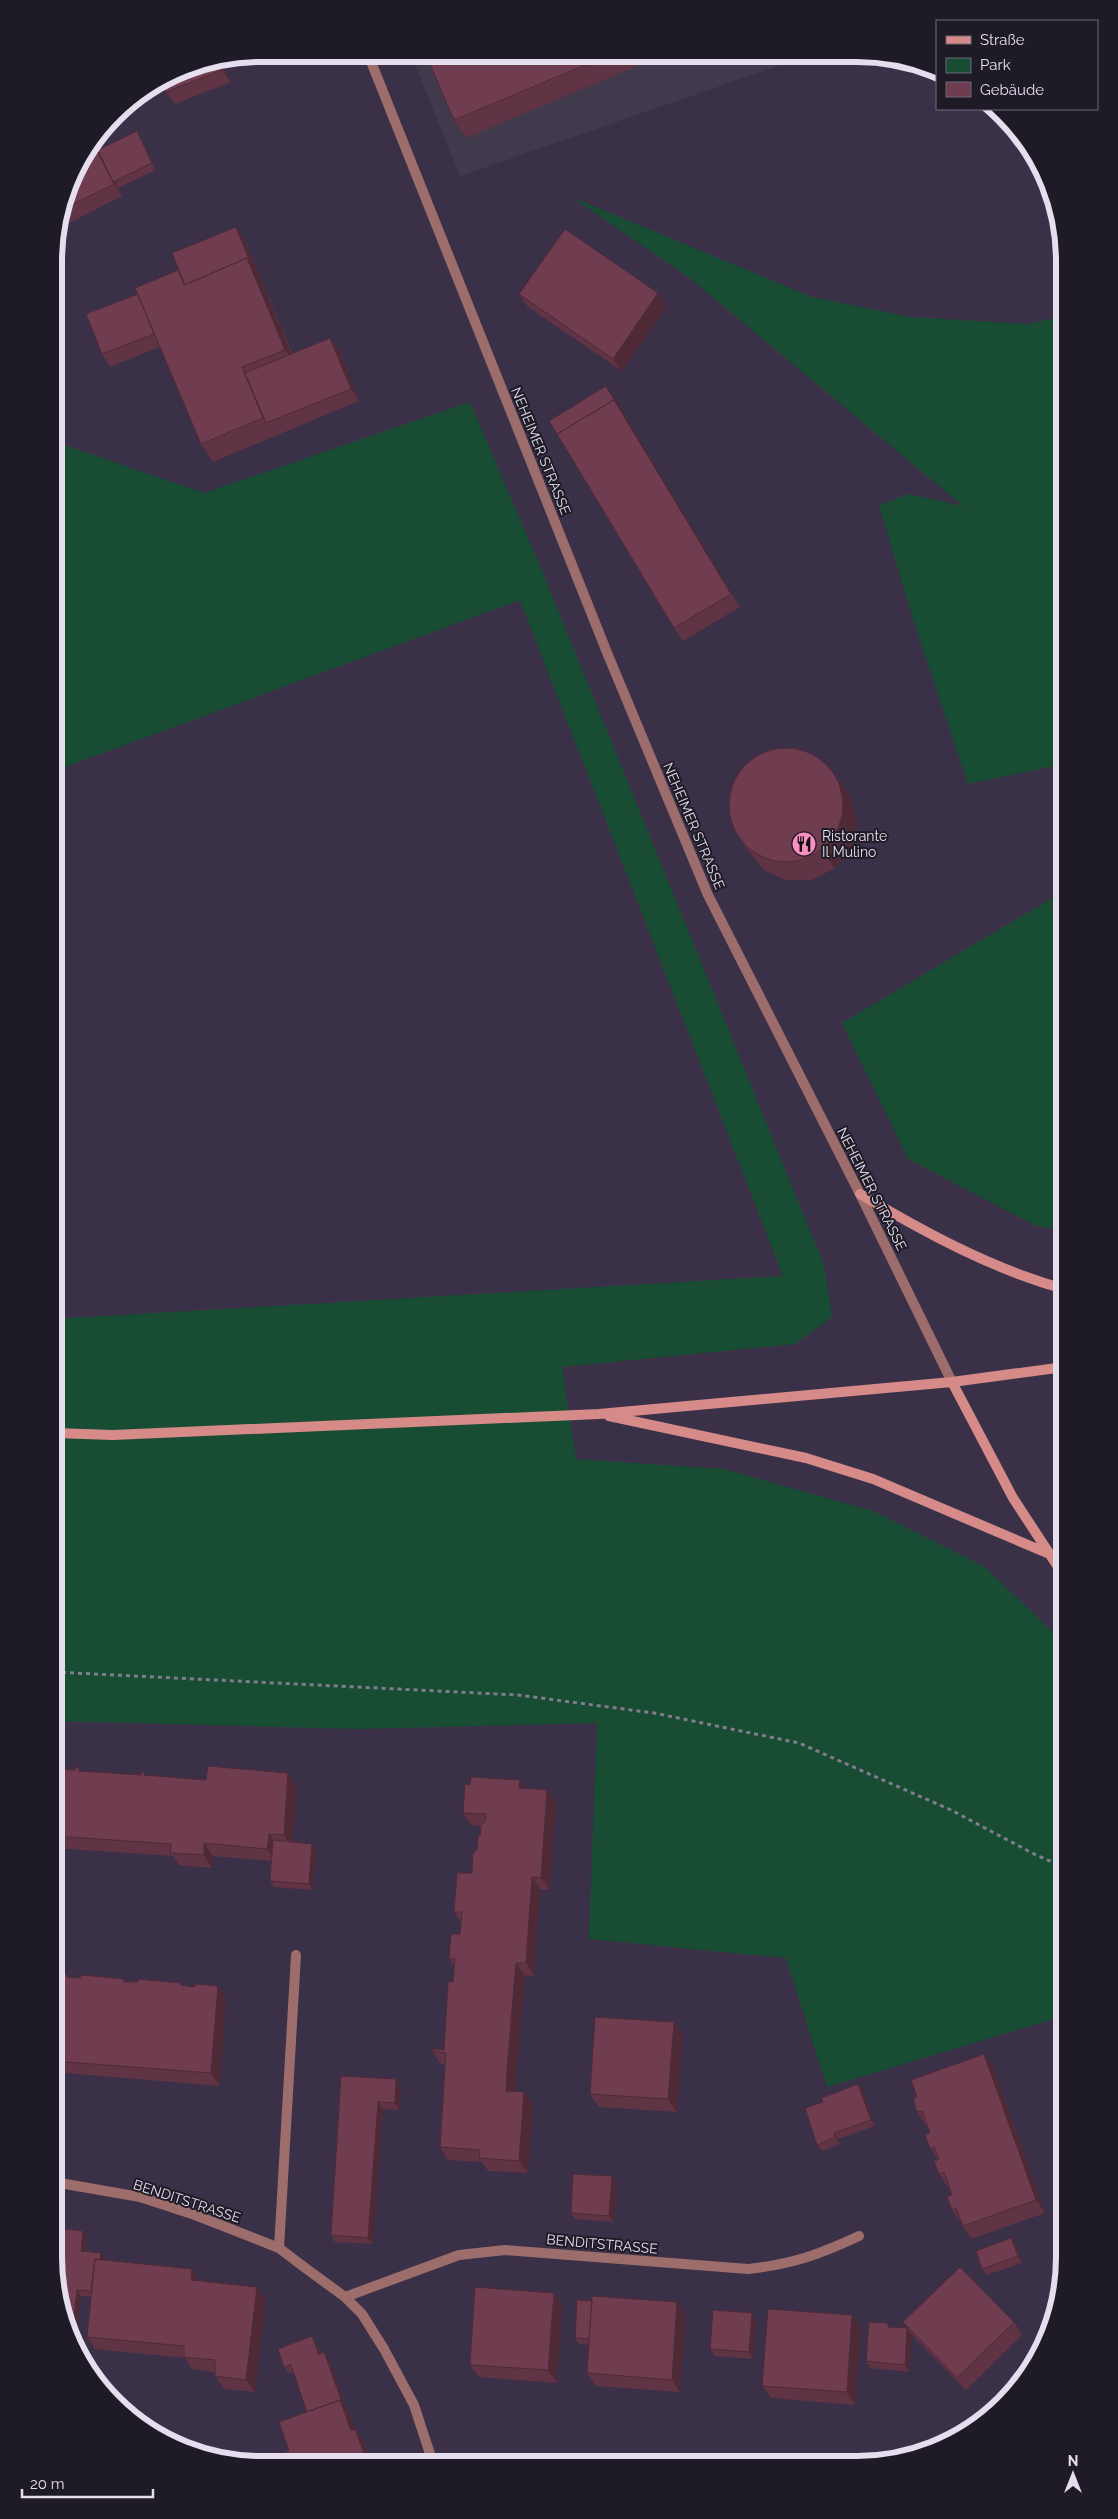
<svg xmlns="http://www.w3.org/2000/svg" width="1118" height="2519" font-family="Raleway,sans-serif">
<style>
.commercial{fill:#403a4c}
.green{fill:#184d34}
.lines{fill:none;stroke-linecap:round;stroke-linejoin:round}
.path{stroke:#837b8f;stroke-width:3;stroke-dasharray:4 4;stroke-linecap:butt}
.minor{stroke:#9d6d6c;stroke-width:10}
.secondary{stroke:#d78b89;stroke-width:10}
.wall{fill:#603444}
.shaded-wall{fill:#4e2a37}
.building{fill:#703c4f;stroke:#4e2a37}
.labels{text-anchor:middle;stroke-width:4;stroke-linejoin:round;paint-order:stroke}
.street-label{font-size:14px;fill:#e4deee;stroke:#1f1b26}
.poi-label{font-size:14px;fill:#e4deee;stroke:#1f1b26;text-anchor:start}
.rim{fill:none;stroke:#e4deee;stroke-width:6}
</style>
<rect width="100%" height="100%" fill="#3a3148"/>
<!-- commercial -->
<path class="commercial" d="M411,55L804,57L460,176Z"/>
<!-- green -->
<path class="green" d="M572,197L812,297L911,317L1028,324L1064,316V764L968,784L913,619L879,505L908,494L963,506L691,279Z
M470,402L545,578L824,1265L832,1317L795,1344L562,1367L576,1459L724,1469L873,1511L985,1567L1064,1643V2016L827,2087L786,1958L589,1939L597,1723L356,1729L54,1721V1319L783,1276L520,600L54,771V440L56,442L204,493Z
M1064,891V1231L1036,1226L908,1159L842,1023Z"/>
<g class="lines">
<!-- path -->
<path class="path" d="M54,1672L518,1695L654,1713L799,1743L951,1810L1036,1855L1064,1867"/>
<!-- minor -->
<path class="minor" d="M368,54L608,655L708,895L860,1194L952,1382
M54,2182L140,2197L195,2215L279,2248L304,2267L345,2297L362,2314L384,2349L414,2405L433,2463
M279,2248L296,1955
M345,2297L459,2255L505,2250L748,2269C793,2264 818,2255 859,2236"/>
<!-- secondary -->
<path class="secondary" d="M860,1194C924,1232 992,1269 1064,1289
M952,1382L1013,1498L1064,1576
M609,1416L806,1458L873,1479L1047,1553
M54,1433L113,1435L599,1414L952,1382L1064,1367"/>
</g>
<!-- wall -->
<path class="wall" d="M426,55L661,56L466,138L454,120Z
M222,61L231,82L175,104L166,92L182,69Z
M137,131L141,138L156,170L118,188L122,196L69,223L63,215L75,169L98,150Z
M236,227L245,240L292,353L339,350L359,401L213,462L201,444L160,347L110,367L102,354L138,294L178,270L181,275Z
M519,294L667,306L622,371L528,307Z
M606,386L740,607L683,641L674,628Z
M839,780L851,798L857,823L851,848L835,868L812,880H785L764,870L746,848L734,830Z
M54,1769L297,1786L293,1842L312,1844L316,1850L313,1890L274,1887L270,1881L271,1861L213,1856L212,1868L179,1865L173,1856L54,1848Z
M526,1789L547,1790L556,1803L550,1890L540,1889L534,1976L525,1975L517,2069L515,2091L533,2104L528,2173L488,2171L482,2162L448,2160L440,2147L445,2064H441L432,2051L444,2050L453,1982L454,1966L449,1958L460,1934L461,1922L454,1912L472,1873L480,1836L481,1826L471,1825L463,1813Z
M54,1973L69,1977L182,1985L226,1998L220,2086L54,2072Z
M674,2022L683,2035L677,2112L599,2107L590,2094Z
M993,2066L1045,2213L971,2239L963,2226L961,2222L952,2210V2195L948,2186V2187L939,2174L938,2159L930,2148V2133L927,2124L926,2125L917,2112Z
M341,2076L401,2086L399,2110L383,2109L373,2244L335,2242L331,2235Z
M858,2084L863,2091L875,2126L838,2139L840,2144L822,2151L817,2145L823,2102Z
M612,2176L617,2183L614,2222L575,2219L571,2213Z
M87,2237L86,2252L105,2259V2260L192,2269L200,2280L266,2299L255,2392L224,2389L215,2376V2372L192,2369L185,2358L95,2349L87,2337L91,2297L81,2296L76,2346L61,2312Z
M1011,2238L1016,2244L1022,2263L987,2275L982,2269Z
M554,2293L562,2305L557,2383L479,2377L470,2365Z
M592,2301L677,2302L686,2314L680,2392L596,2386L587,2373L589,2345L579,2344L575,2338Z
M852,2315L861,2328L855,2405L771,2398L762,2386Z
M756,2320L753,2359L715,2356L710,2349Z
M903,2322H1014L1022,2335L966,2390L912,2335L909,2372L870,2368L866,2361L891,2327L907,2328Z
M316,2343L321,2354L324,2352L329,2359L346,2409L349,2413L355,2429L364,2442L371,2462H288L284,2456L289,2451L307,2412L293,2372L289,2373L284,2367Z"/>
<!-- shaded-wall -->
<path class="shaded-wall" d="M222,61L231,82L222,70L219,62Z
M137,131L141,138L156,170L152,163Z
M94,145L102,157L122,196L114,184Z
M236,227L245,240L297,368L285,350L247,258Z
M178,270L190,288L184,285Z
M658,293L667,306L622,371L613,359Z
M330,338L339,350L359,401L351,389Z
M242,367L254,385L266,423L263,418Z
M606,386L611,392L740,607L731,594L614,400Z
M839,780L851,798L857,823L851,848L835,868L822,851Z
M288,1773L297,1786L292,1848L284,1835Z
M520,1780L529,1793L519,1788Z
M547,1790L556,1803L550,1890L541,1878Z
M269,1834L277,1846L276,1861L267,1849Z
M204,1843L213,1856L212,1868L204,1855Z
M312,1844L316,1850L313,1890L309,1884Z
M532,1877L540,1889L534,1976L526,1963Z
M516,1963L525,1975L514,2103L506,2091Z
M218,1986L226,1998L220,2086L211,2073Z
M674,2022L683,2035L677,2112L668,2099Z
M984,2054L993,2066L1045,2213L1036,2200Z
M396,2079L401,2086L399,2110L395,2103Z
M858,2084L863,2091L875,2126L871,2120Z
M524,2092L533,2104L528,2173L519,2161Z
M378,2102L383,2109L373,2244L368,2238Z
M834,2133L838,2139L840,2144L835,2137Z
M612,2176L617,2183L614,2222L609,2216Z
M83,2231L87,2237L85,2258L81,2251Z
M1011,2238L1016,2244L1022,2263L1018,2256Z
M101,2253L105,2259L101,2298L96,2291Z
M192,2269L201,2282L191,2280Z
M257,2287L266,2299L255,2392L246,2380Z
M77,2290L81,2296L76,2346L72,2337Z
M554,2293L562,2305L557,2383L548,2370Z
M677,2302L686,2314L680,2392L672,2380Z
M752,2313L756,2320L753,2359L749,2352Z
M852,2315L861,2328L855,2405L847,2392Z
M907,2329L912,2335L909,2372L905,2365Z
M312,2336L316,2343L323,2361L319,2355Z
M324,2352L329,2359L346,2409L349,2413L360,2443L351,2431Z
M355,2429L364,2442L371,2462H367Z
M591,2452L599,2464H595Z"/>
<!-- building -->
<path class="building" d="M426,55L607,56L454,120Z
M219,62L222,70L166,92L162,82L182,69Z
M137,131L152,163L113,182L98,150Z
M94,145L114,184L65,208L75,169Z
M236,227L251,264L247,258L185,285L172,253Z
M565,229L658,293L613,359L519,294Z
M247,258L285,350L242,367L263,418L201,444L135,288L178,270L184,285Z
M138,294L154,334L102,354L86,314Z
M330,338L351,389L266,423L245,373Z
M606,386L618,406L614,400L557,434L549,421Z
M614,400L731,594L674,628L557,434Z
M729 805a57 57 0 1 1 114 0a57 57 0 1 1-114 0Z
M208,1766L288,1773L284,1835L269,1834L267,1849L204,1843V1855L170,1853L171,1844L54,1836V1769L75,1770V1767H79V1771L141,1775V1772H144V1775L206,1780Z
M471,1777L520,1780L519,1788L547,1790L541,1878L532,1877L526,1963H516L508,2056L506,2091L524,2092L519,2161L479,2158L480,2150L440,2147L446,2053L432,2051L433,2049L444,2050L448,1982H453L455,1959L449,1958L451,1934H460L462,1912H454L457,1873H472L473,1853L477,1850L478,1835L480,1836L481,1826L485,1821L486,1814L463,1813L465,1784L470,1785Z
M273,1840L312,1844L309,1884L270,1881Z
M54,1973L67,1974V1977L80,1978L81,1975L124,1979V1982H138V1979L181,1983V1985L195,1987V1984L218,1986L211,2073L54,2061Z
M595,2017L674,2022L668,2099L590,2094Z
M984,2054L1036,2200L963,2226L956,2208L952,2210L947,2197L952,2195L944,2172L939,2174L934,2161L939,2159L934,2147L930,2148L925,2135L930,2133L922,2111L917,2112L913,2099L917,2097L911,2080Z
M341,2076L396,2079L395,2103L378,2102L368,2238L331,2235Z
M858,2084L871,2120L834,2133L835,2137L817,2145L805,2108L823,2102L822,2098Z
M573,2174L612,2176L609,2216L571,2213Z
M54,2228L83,2231L81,2251L101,2253L100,2260L95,2259L91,2291L77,2290L72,2337L61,2312L54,2258Z
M1011,2238L1018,2256L982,2269L976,2251Z
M95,2259L192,2269L191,2280L257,2287L246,2380L215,2376V2360L184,2357V2346L87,2337Z
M960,2267L1014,2322L957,2378L903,2322Z
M475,2287L554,2293L548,2370L470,2365Z
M592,2296L677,2302L672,2380L587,2373Z
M577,2300L592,2301L589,2339L575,2338Z
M768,2309L852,2315L847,2392L762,2386Z
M713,2310L752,2313L749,2352L710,2349Z
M869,2322L888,2323V2327L907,2328L905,2365L866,2361Z
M312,2336L319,2355L324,2352L342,2402L340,2400L307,2412L291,2365L284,2367L278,2349Z
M340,2400L351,2431L355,2429L367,2462H293L290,2454L284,2456L283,2453L289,2451L279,2422Z
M591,2452L595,2464L558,2463Z"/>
<!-- icons -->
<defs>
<symbol id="restaurant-disc" viewBox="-11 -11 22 22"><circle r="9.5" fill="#fc8fc2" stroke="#1f1b26"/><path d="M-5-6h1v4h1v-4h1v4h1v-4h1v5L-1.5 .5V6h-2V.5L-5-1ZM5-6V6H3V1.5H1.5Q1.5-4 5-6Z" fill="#111"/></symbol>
</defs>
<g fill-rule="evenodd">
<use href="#restaurant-disc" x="790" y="830" width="28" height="28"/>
</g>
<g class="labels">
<!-- street labels -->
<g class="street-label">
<text transform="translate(541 451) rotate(68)" y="5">NEHEIMER STRASSE</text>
<text transform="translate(694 826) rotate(67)" y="5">NEHEIMER STRASSE</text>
<text transform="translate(872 1189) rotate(63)" y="5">NEHEIMER STRASSE</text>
<text transform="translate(187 2201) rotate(18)" y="5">BENDITSTRASSE</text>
<text transform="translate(602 2244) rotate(5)" y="5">BENDITSTRASSE</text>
</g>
<!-- poi labels -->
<g class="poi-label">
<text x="822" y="841">Ristorante<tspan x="822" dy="16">Il Mulino</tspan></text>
</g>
</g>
<!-- crop -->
<path d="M0 0H1118V2519H0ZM261 62H857A199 199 0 0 1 1056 261V2257A199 199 0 0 1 857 2456H261A199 199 0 0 1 62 2257V261A199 199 0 0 1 261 62Z" fill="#1f1b26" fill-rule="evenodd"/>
<path class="rim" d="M261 62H857A199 199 0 0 1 1056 261V2257A199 199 0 0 1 857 2456H261A199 199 0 0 1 62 2257V261A199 199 0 0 1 261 62Z"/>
<!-- legend -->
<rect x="936" y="20" width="162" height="90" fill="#1f1b26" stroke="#6e6976"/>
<rect x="946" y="36" width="25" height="8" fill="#d78b89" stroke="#6e6976"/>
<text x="980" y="45" font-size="15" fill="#e4deee">Straße</text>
<rect x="946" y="58" width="25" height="15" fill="#184d34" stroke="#6e6976"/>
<text x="980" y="70" font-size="15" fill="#e4deee">Park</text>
<rect x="946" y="82" width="25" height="15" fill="#703c4f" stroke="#6e6976"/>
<text x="980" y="95" font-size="15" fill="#e4deee">Gebäude</text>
<!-- north arrow -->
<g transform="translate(1073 2474)" stroke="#1f1b26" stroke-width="4" paint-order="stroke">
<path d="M0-4L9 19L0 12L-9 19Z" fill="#e4deee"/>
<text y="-8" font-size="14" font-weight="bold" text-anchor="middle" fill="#e4deee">N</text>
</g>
<!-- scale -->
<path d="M22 2489v8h131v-8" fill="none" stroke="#e4deee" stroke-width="2.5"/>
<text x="30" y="2489" font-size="15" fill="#e4deee" stroke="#1f1b26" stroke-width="4" paint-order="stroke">20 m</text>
</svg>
